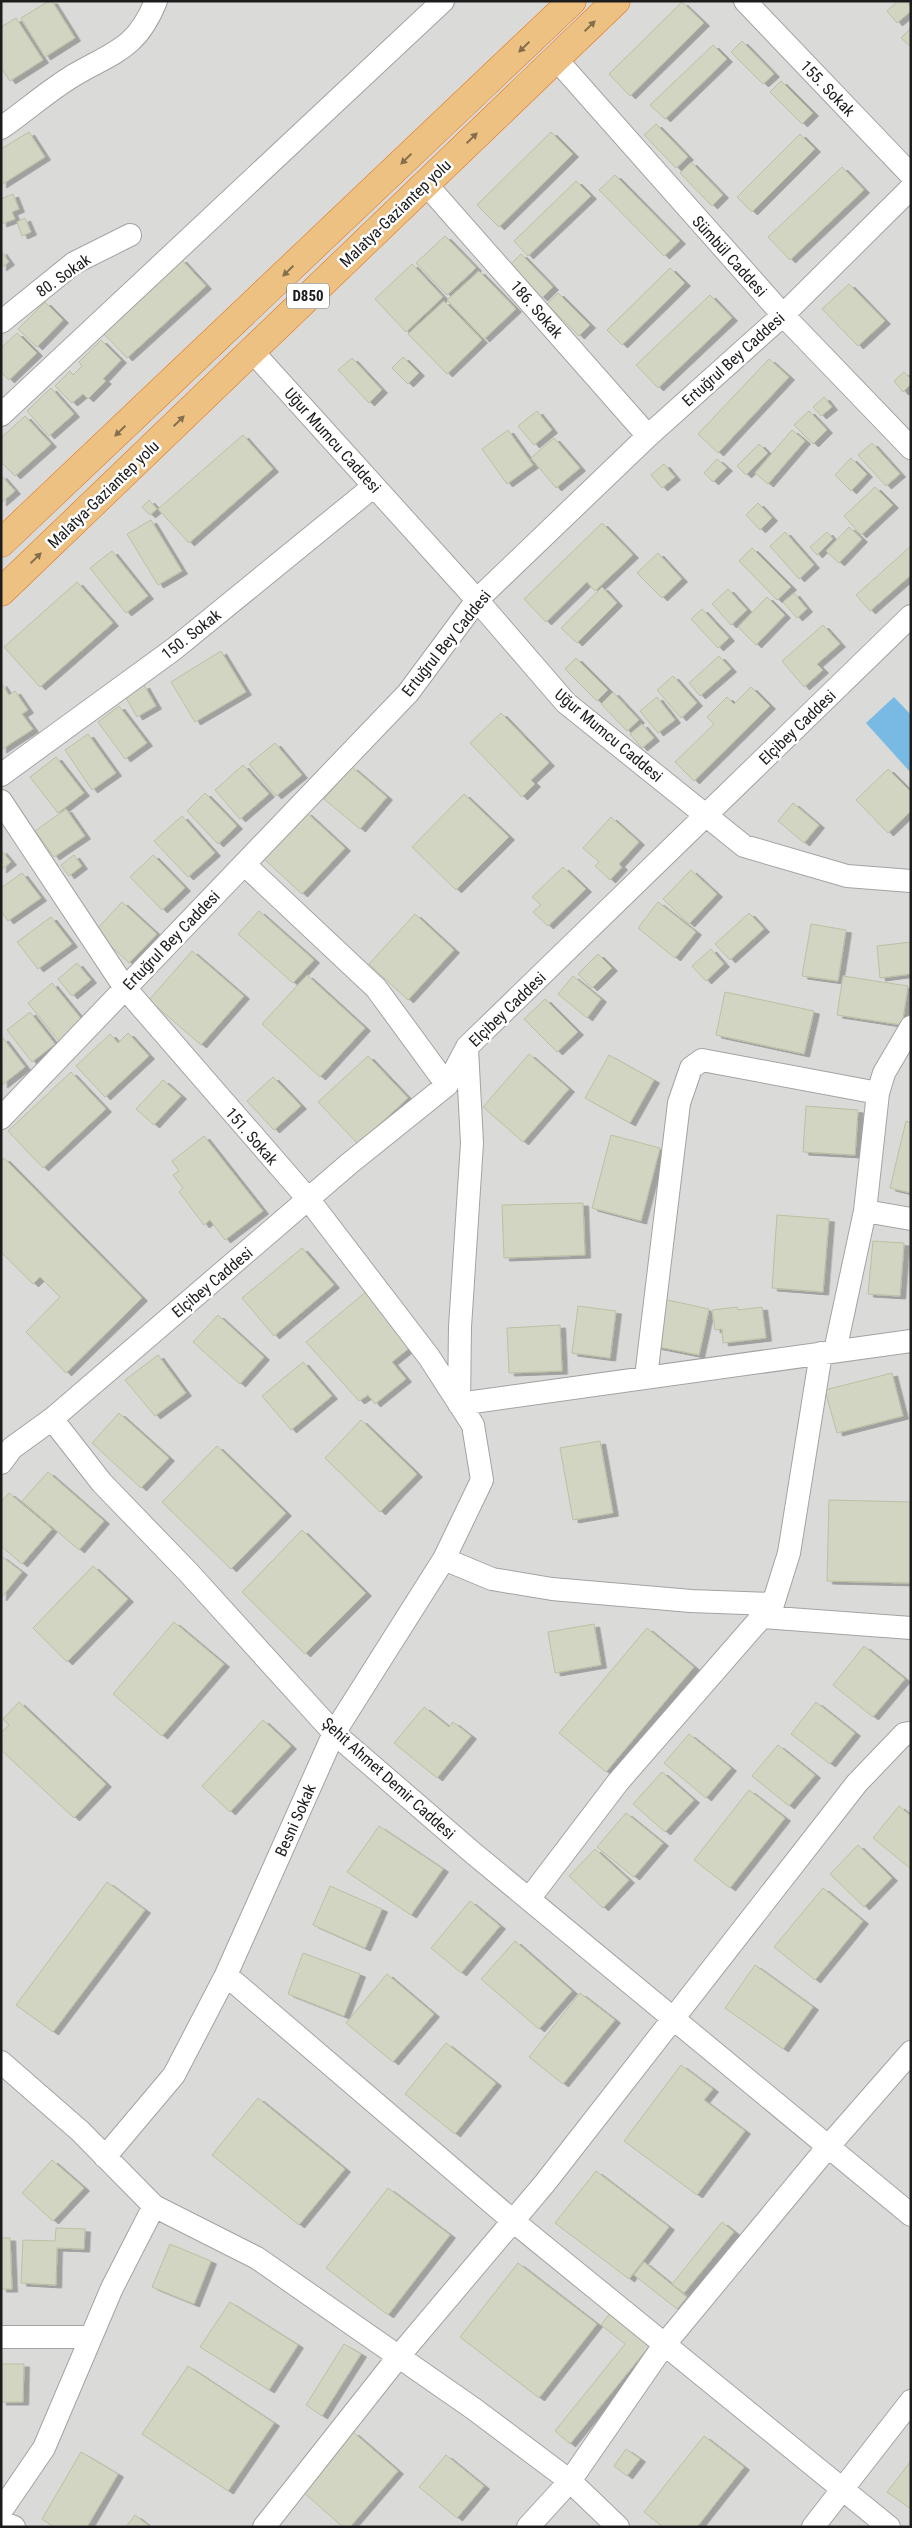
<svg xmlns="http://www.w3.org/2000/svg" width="912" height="2528" font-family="'Roboto Condensed',sans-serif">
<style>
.residential{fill:#dadad9}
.pitch{fill:#78bae4}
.building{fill:#d1d5c1;stroke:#bac1a2;filter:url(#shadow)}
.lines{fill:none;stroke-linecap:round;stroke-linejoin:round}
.street-casing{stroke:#a3a3a3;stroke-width:24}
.highway-casing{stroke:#e47016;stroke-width:29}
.street{stroke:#fff;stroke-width:22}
.highway{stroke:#edc181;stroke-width:28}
.oneway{fill:#846e4e}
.labels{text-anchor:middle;stroke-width:5;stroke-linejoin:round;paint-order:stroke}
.shield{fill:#fff;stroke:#606060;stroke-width:1}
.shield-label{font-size:15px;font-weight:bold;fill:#1c1c1c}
.street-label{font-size:16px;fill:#1c1c1c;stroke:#fff}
</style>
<defs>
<filter id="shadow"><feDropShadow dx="5.5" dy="3" stdDeviation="0" flood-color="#0004"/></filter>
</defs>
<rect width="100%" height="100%" fill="#e8eee1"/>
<!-- residential -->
<path class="residential" d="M1,1H911V2527H1Z"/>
<!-- pitch -->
<path class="pitch" d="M894,697L911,715V773L866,723Z"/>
<!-- building -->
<path class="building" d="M49,1H52L75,38L45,57L21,18Z
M898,1H906L911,7V11L897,23L887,11Z
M682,2L704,23L630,96L609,74Z
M16,18L43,60L10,81L1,68V27Z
M911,28V47L901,38Z
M742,41L774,74L763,84L731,52Z
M713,45L727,59L665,119L650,105Z
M781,81L813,113L802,124L770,92Z
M656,124L688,157L676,168L644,135Z
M29,132L45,157L1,185V149Z
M551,132L573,154L499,227L477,205Z
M800,134L815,149L752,212L737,197Z
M691,162L723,195L712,206L680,173Z
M842,167L864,190L790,260L768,237Z
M615,175L680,241L664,256L599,190Z
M576,181L591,196L528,256L514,241Z
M13,194L19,209L12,212L15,219L1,224V199Z
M25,218L31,232L22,236L17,222Z
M445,236L476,268L447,295L416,263Z
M1,251L9,262L1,268Z
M521,254L553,287L542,298L510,265Z
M181,259L206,286L127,358L102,332Z
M412,264L443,297L406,332L375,299Z
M670,268L685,283L622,345L607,330Z
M479,271L516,309L484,339L447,300Z
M849,284L885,321L858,346L822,309Z
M558,293L590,325L579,336L547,304Z
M710,295L732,318L658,388L636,365Z
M444,301L482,340L447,374L408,334Z
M45,302L63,320L37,347L18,329Z
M17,333L37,353L9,380L1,372V348Z
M101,340L121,360L103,379L106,381L88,399L83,394L72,403L55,386L70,371L73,375L82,366L79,362Z
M403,357L419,373L408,384L392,368Z
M352,358L382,390L369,403L338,370Z
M769,359L789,377L718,453L698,434Z
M904,372L911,379V384L903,392L894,381Z
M51,388L74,414L49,436L27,411Z
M824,397L832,407L821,416L813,407Z
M537,411L552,430L534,445L518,426Z
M809,411L827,430L813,444L794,425Z
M25,416L51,444L15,476L1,462V438Z
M508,430L533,465L507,484L482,449Z
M792,430L805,441L768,484L755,473Z
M243,435L273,469L189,543L158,509Z
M554,438L580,468L556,488L531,458Z
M872,443L900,474L886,486L858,455Z
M759,444L768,453L746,475L737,466Z
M851,458L867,474L851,491L835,475Z
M717,459L727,468L713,482L704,473Z
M664,464L675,477L662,488L651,475Z
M1,475L15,491L1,503Z
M875,487L893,505L861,535L844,516Z
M149,500L157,509L150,515L142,507Z
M758,503L772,518L760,530L746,515Z
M151,520L182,571L158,585L127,534Z
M602,523L633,555L595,591L587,582L546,622L524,599Z
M849,527L862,539L839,563L826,551Z
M785,532L814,565L799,579L770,546Z
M827,532L833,539L817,555L810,547Z
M911,546V575L870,611L856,595Z
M752,548L791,587L777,600L739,561Z
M112,551L148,596L126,613L90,568Z
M658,553L682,579L662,598L637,573Z
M77,582L113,623L40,687L4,647Z
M602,587L617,603L577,643L561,628Z
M728,589L747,610L731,625L712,604Z
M794,593L807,609L797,618L783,602Z
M767,597L785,615L756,645L738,627Z
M702,609L729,638L718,648L691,619Z
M823,625L840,644L817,664L823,670L804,687L782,661Z
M221,651L246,692L195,722L171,682Z
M719,656L731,669L700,696L689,683Z
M576,658L608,690L597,701L565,669Z
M673,676L697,703L681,718L657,690Z
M1,683L9,695L15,691L28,710L22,714L33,729L1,750Z
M144,685L156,706L137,717L125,696Z
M751,687L770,706L694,781L675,762L714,724L707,717L727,697L734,704Z
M613,692L639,720L627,731L601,704Z
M657,697L675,720L658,733L640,711Z
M119,706L147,743L125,759L98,722Z
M501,713L549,763L531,780L535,784L522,797L470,743Z
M642,724L654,738L642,748L630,734Z
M88,734L116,773L92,790L65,750Z
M275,743L302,775L276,796L249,764Z
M56,757L84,793L58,813L30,777Z
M243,765L269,794L240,819L215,790Z
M352,767L387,797L360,829L324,799Z
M888,769L911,792V811L888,833L856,800Z
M205,793L237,826L218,844L187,811Z
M464,794L509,837L456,890L412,847Z
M793,803L819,825L804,843L778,821Z
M66,809L85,836L54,857L35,831Z
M306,812L345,848L302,894L263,858Z
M182,816L215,853L188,877L154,841Z
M611,817L639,842L619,864L622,867L610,880L595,866L599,862L583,848Z
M1,850L11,862L1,870Z
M74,855L82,866L69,876L61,865Z
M153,855L185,888L162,910L130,877Z
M563,867L586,889L548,926L533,912L541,905L532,897Z
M691,870L717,894L689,924L663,899Z
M22,873L41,898L8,921L1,911V888Z
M122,902L157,934L129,963L95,931Z
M658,902L696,932L675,958L638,928Z
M259,911L314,960L293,983L238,934Z
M749,913L764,929L730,960L715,944Z
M415,914L454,950L408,1000L369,964Z
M51,917L72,944L38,969L17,942Z
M811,924L846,930L838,981L802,976Z
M911,942V974L880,978L877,946Z
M711,949L724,964L706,981L692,966Z
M192,951L244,996L201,1045L149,1000Z
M598,954L612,968L592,988L578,974Z
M77,963L91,980L72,996L58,979Z
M307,975L365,1028L320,1077L262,1024Z
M573,976L601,999L587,1018L558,994Z
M843,976L908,986L902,1025L837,1015Z
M52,983L83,1021L59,1041L28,1003Z
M725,992L814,1011L804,1054L716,1035Z
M545,999L578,1032L557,1052L524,1019Z
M30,1012L55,1044L32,1062L7,1030Z
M128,1033L149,1056L105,1097L76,1066L110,1034L118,1043Z
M3,1038L25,1067L2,1085L1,1039Z
M529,1054L569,1089L523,1142L483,1107Z
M609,1055L654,1080L630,1123L585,1098Z
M368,1056L408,1098L358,1144L318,1102Z
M71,1072L106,1109L43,1168L8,1131Z
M273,1077L301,1106L274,1130L247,1101Z
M163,1080L181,1096L154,1125L136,1109Z
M806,1106L858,1110L855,1155L803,1152Z
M906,1121L911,1123V1193L890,1188Z
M611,1135L660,1148L641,1221L592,1208Z
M204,1136L263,1211L225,1240L210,1220L204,1225L179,1192L183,1188L173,1175L179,1171L172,1161Z
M4,1158L142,1298L66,1373L26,1332L60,1297L40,1277L33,1284L1,1252V1161Z
M583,1203L585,1255L504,1258L502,1205Z
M777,1215L829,1219L823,1292L772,1288Z
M873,1241L904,1243L900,1296L868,1294Z
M302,1248L334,1285L274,1336L242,1298Z
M368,1290L413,1345L392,1362L406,1379L375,1404L368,1395L359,1401L306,1342Z
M663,1299L709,1309L699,1355L654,1346Z
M578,1306L616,1311L610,1358L572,1353Z
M737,1307L738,1310L762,1307L766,1338L723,1343L722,1329L715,1330L712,1310Z
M218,1315L264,1357L240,1384L193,1342Z
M560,1325L562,1371L509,1373L507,1328Z
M158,1355L186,1393L155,1416L125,1380Z
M303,1362L332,1396L291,1430L262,1396Z
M892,1373L903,1416L837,1433L825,1390Z
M119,1413L169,1458L141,1488L92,1443Z
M361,1420L417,1474L380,1512L325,1458Z
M600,1441L613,1513L573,1520L560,1448Z
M217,1446L286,1513L231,1569L162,1502Z
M48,1472L104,1521L79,1550L22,1501Z
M9,1493L52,1529L22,1564L1,1546V1502Z
M829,1500L911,1502V1583L827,1581Z
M302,1530L366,1593L305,1654L242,1592Z
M1,1556L22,1572L1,1598Z
M93,1566L128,1599L67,1662L33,1628Z
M174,1622L224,1664L162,1736L113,1694Z
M594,1624L601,1665L555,1673L548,1632Z
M647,1628L694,1667L606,1772L559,1733Z
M864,1646L905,1679L873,1717L833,1685Z
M19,1702L106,1784L74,1818L1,1750V1733L9,1725L3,1719Z
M816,1702L855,1733L830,1764L791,1734Z
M424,1707L449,1727L453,1722L471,1736L437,1778L394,1743Z
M263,1720L291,1746L230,1812L202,1786Z
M689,1734L731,1768L706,1798L664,1763Z
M778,1745L815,1775L789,1806L752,1776Z
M662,1772L694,1800L665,1832L633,1804Z
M749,1790L785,1818L730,1888L694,1860Z
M899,1806L911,1816V1869L873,1838Z
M626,1813L663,1843L634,1877L597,1847Z
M379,1826L443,1869L411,1915L347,1872Z
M858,1845L892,1878L864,1907L830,1874Z
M595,1849L629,1880L603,1908L569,1876Z
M107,1882L145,1910L53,2032L16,2005Z
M330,1886L382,1909L365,1948L313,1925Z
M823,1888L863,1921L815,1980L774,1947Z
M470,1901L500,1926L461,1973L431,1948Z
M515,1941L572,1991L539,2029L481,1979Z
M303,1953L360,1974L344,2016L288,1994Z
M755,1965L813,2007L783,2049L725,2008Z
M387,1974L434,2014L393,2062L346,2023Z
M580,1993L615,2020L563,2084L529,2057Z
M446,2043L496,2083L455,2134L405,2094Z
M681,2065L713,2089L704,2100L745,2131L697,2195L624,2141Z
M258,2098L345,2169L299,2225L212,2155Z
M52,2160L84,2188L53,2221L22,2193Z
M596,2171L669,2227L629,2279L555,2223Z
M388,2188L450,2235L388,2315L326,2268Z
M722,2222L734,2232L684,2293L672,2284Z
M56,2228L85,2229L84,2249L57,2248L56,2285L21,2283L23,2240L55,2241Z
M1,2238H10L12,2289H1Z
M170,2244L211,2261L194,2304L152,2287Z
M644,2262L687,2297L677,2309L634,2275Z
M518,2263L597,2324L539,2398L460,2337Z
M230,2302L298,2345L269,2390L200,2347Z
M611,2312L651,2344L570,2444L555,2431L625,2344L601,2325Z
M344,2344L361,2354L322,2416L306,2405Z
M1,2364H24L23,2402H1Z
M188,2366L274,2423L228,2491L142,2434Z
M353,2432L398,2471L350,2527H343L303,2492Z
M704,2436L744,2467L697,2527H663L644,2512Z
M626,2449L640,2459L627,2476L614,2466Z
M81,2452L118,2474L87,2527H54L42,2519Z
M446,2455L484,2486L457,2518L419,2487Z
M911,2461V2509L887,2492Z
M135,2515L150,2527H126Z"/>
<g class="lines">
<defs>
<path id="street" d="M745,1L911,175
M556,59L783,315L911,448
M1,128C26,111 50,89 76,74C116,51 137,48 156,1
M425,183L648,436
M1,322L74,263L130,235
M252,351L477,600L566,703L744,846L847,876L911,881
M1,415L443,1
M1,775L174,649L374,486
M1,801L125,988L309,1200L429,1357L473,1425L482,1480L444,1559L334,1733L226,1975L174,2075L105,2157
M244,864L376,988L447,1085
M467,1049L472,1143L460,1327L459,1404L911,1341
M1,1118L408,693L477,600L648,436L783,315L911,188
M865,1211L911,1219
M835,1351L865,1211L878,1093L884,1073L911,1027
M646,1377L679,1103L691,1068L702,1060L878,1093
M52,1419L102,1483L188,1572L334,1733L473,1853L911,2215
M1,1463L12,1448L52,1419L350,1163L447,1085L467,1047L911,616
M444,1559L492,1579L552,1589L691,1601L773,1604
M762,1617L911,1628
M529,1899L618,1782L773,1604L789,1553L821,1353
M226,1975L513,2221L889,2527
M1,2062L80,2131L154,2206L257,2258L474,2409L570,2481L618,2527
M1,2337H91
M1,2511L44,2448L112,2288L154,2206
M1,2522L14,2527
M264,2527L399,2356L545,2183L857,1783L904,1734L911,1733
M528,2527L570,2481L664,2345L827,2148L911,2052
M813,2527L911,2401"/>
<path id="highway" d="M1,543L572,1
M1,592L616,1"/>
</defs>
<!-- street casing -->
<use href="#street" class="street-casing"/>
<!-- highway casing -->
<use href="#highway" class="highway-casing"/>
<!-- street -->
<use href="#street" class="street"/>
<!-- highway -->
<use href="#highway" class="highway"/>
</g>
<!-- one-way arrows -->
<defs><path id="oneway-solid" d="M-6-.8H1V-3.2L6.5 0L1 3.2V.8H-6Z" transform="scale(1.25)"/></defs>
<g class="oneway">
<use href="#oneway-solid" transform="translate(590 26) rotate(-44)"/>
<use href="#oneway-solid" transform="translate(524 47) rotate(136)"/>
<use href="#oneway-solid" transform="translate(472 138) rotate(-44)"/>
<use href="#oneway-solid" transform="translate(406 159) rotate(136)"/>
<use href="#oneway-solid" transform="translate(288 271) rotate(136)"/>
<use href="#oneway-solid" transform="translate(179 421) rotate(-44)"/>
<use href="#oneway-solid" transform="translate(120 431) rotate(136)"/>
<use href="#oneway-solid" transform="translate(36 558) rotate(-44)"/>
</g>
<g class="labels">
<!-- shield labels -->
<rect class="shield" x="287" y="283.5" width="42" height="25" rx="4"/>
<g class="shield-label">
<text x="308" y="301">D850</text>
</g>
<!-- street labels -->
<g class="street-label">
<text transform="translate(828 88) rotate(46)" y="6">155. Sokak</text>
<text transform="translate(395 213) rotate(-44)" y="6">Malatya-Gaziantep yolu</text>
<text transform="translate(730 256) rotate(48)" y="6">Sümbül Caddesi</text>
<text transform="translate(63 275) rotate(-35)" y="6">80. Sokak</text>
<text transform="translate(537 309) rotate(49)" y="6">186. Sokak</text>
<text transform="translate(733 359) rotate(-42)" y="6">Ertuğrul Bey Caddesi</text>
<text transform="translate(333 440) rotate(48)" y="6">Uğur Mumcu Caddesi</text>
<text transform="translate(103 494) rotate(-44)" y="6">Malatya-Gaziantep yolu</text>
<text transform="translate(191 634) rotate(-38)" y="6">150. Sokak</text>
<text transform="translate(446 643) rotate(-51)" y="6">Ertuğrul Bey Caddesi</text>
<text transform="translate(797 727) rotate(-44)" y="6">Elçibey Caddesi</text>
<text transform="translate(609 735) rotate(40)" y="6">Uğur Mumcu Caddesi</text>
<text transform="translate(171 940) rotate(-46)" y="6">Ertuğrul Bey Caddesi</text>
<text transform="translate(507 1009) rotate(-44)" y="6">Elçibey Caddesi</text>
<text transform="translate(252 1136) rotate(49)" y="6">151. Sokak</text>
<text transform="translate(212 1282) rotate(-40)" y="6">Elçibey Caddesi</text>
<text transform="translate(389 1778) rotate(42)" y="6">Şehit Ahmet Demir Caddesi</text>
<text transform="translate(295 1820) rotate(-66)" y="6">Besni Sokak</text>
</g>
</g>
<!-- border -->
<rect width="912" height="2528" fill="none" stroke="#1c1c1c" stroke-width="5"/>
</svg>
